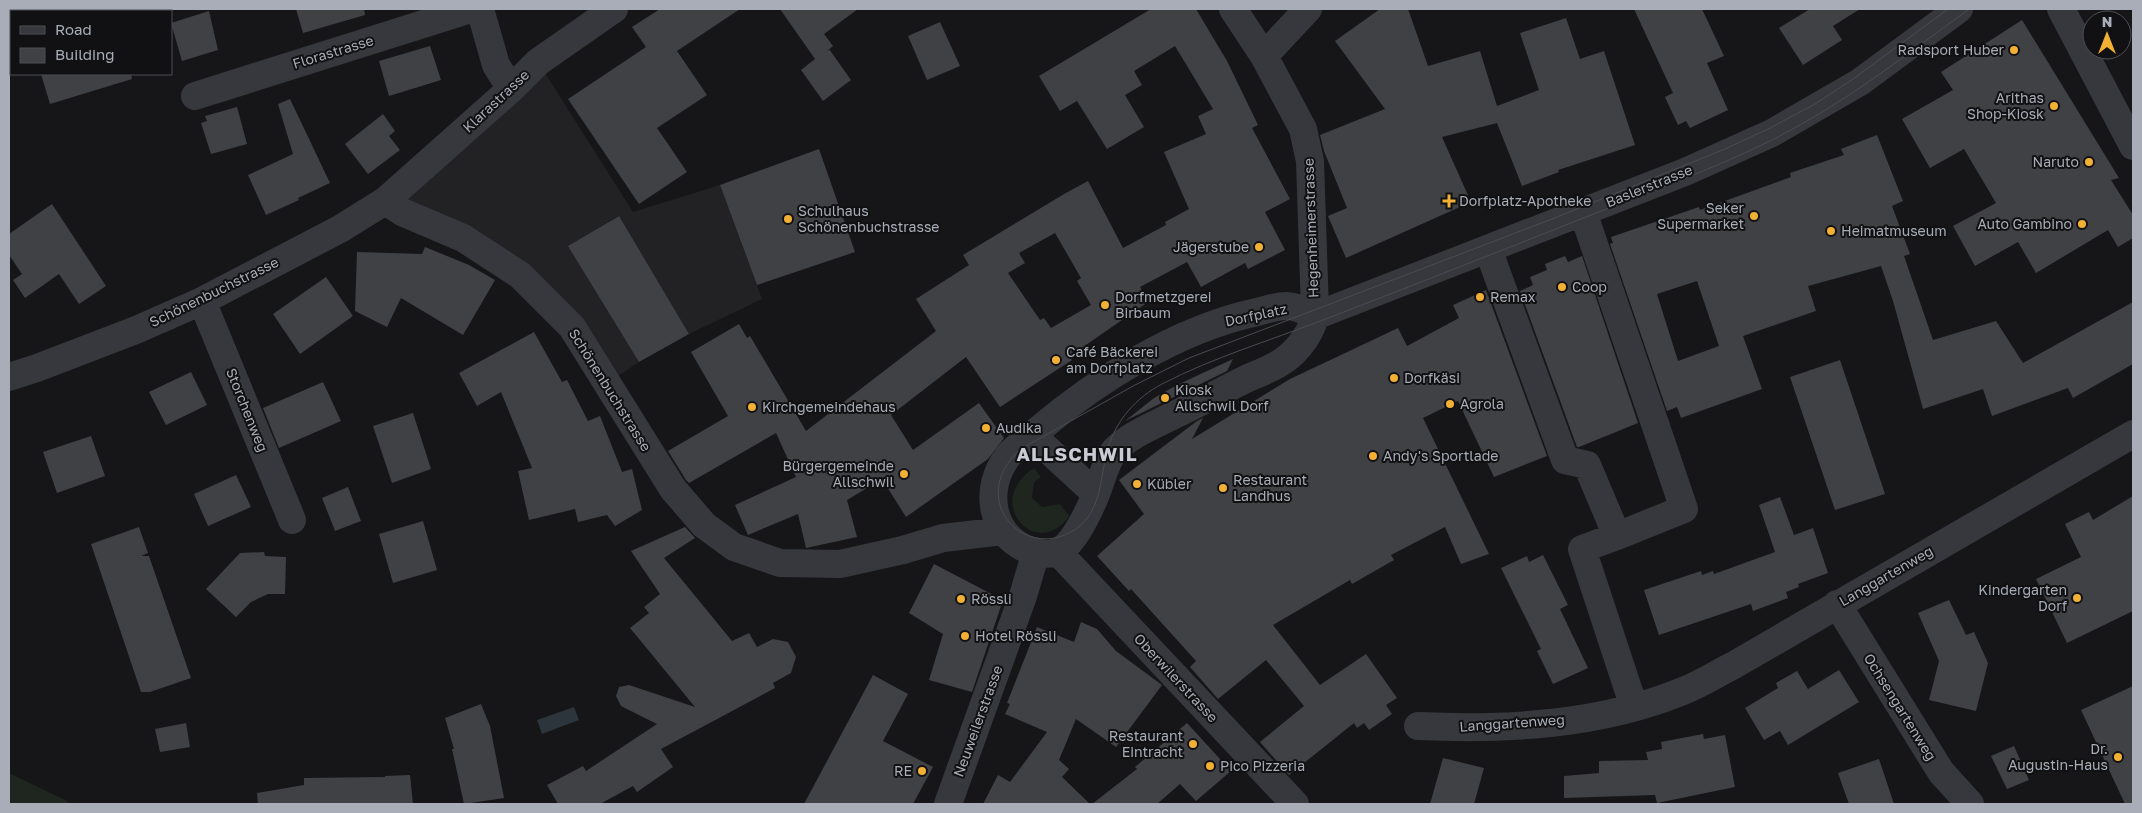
<svg xmlns="http://www.w3.org/2000/svg" width="2142" height="813" font-family="'Golos Text',sans-serif">
<style>
.built{fill:#222225}
.green{fill:#1e261f}
.water{fill:#2c353c}
.building{fill:#404145;fill-rule:evenodd}
.lines{fill:none;stroke-linecap:round;stroke-linejoin:round}
.minor{stroke:#37383d;stroke-width:28}
.tram{stroke:#4a4c52;stroke-width:1}
.poi-dot{fill:#f2b134;stroke:#111113;stroke-width:2}
.labels{text-anchor:middle;stroke-width:4;stroke-linejoin:round;paint-order:stroke}
.poi-label{font-size:14px;fill:#a8adb8;stroke:#111113;text-anchor:start}
.street-label{font-size:14px;fill:#a8adb8;stroke:#111113}
.district-label{font-size:19px;font-weight:bold;letter-spacing:1px;fill:#c9ccd4;stroke:#111113}
</style>
<rect width="100%" height="100%" fill="#161618"/>
<!-- built -->
<path class="built" d="M538,62L633,212L720,185L762,299L689,334L618,216L569,246L639,362L608,383L520,275L385,201Z"/>
<!-- green -->
<path class="green" d="M1034,468L1041,477L1034,482L1032,498L1042,507L1060,504L1069,516C1038,562 981,503 1034,468Z
M9,773L69,802L66,804H9Z"/>
<!-- water -->
<path class="water" d="M574,707L579,720L542,734L537,720Z"/>
<!-- building -->
<path class="building" d="M296,9H364L365,15L303,33Z
M660,9H740L677,51L707,95L657,128L687,172L639,204L568,99L646,47L632,27Z
M780,9H858L824,34L833,46L826,52L829,49L851,80L823,101L801,70L815,59Z
M1151,9H1196L1227,61L1258,125L1252,128L1290,199L1265,212L1285,250L1248,269L1245,263L1201,287L1187,262L1140,287L1148,302L1070,356L1072,360L1000,407L966,357L891,415L913,450L979,403L1004,438L988,459L906,517L882,479L847,500L857,537L806,548L798,514L748,535L735,505L796,477L776,433L689,483L686,480L668,451L728,416L691,352L739,324L747,338L750,336L806,431L936,331L916,299L969,265L963,255L1064,194L1088,181L1123,248L1166,225L1165,222L1189,209L1164,152L1206,134L1198,116L1213,109L1175,46L1134,71L1142,85L1125,95L1144,127L1107,149L1077,101L1060,111L1039,76ZM1055,233L1081,278L1077,281L1091,305L1051,328L1044,318L1040,320L1008,273L1025,263L1019,253Z
M1380,9H1408L1428,66L1480,51L1497,106L1539,90L1520,33L1566,18L1580,59L1604,51L1635,145L1558,170L1559,172L1522,186L1497,123L1442,137L1471,202L1346,258L1328,216L1347,208L1324,151L1320,135L1385,109L1335,41Z
M1634,9H1702L1724,56L1707,63L1728,110L1690,128L1686,121L1678,125L1665,97L1673,93Z
M1810,9H1860L1833,26L1842,40L1803,65L1779,28Z
M209,11L218,50L182,61L171,23Z
M2022,20L2119,178L2111,180L2133,215V238L2118,247L2108,230L2036,273L2018,242L1975,266L1953,226L1996,203L1964,149L1930,168L1902,119L1953,90L1941,72Z
M940,22L960,66L927,80L908,36Z
M430,46L441,80L389,96L379,61Z
M41,74H131L132,79L50,104Z
M290,99L330,183L298,198L299,200L266,215L248,175L293,154L278,104Z
M237,107L247,144L211,154L201,123L207,121L205,116Z
M383,114L395,131L389,136L400,150L368,174L345,144Z
M1877,135L1903,201L1892,206L1910,254L1904,256L1933,340L1996,321L2023,363L2133,302V364L2073,398L2068,388L1992,416L1983,389L1923,409L1893,301L1881,266L1808,286L1816,311L1743,336L1762,389L1681,418L1677,407L1667,411L1610,244L1613,243L1611,237L1699,207L1700,210L1791,177L1790,173L1844,155L1841,149ZM1697,281L1719,346L1678,361L1657,294Z
M819,149L855,252L757,285L720,185Z
M52,204L106,286L79,304L59,274L25,298L13,280L22,274L9,255V234Z
M619,216L689,334L639,362L568,246Z
M425,247L469,265L495,280L463,335L401,298L387,327L355,311L357,252L422,254Z
M1565,256L1568,262L1582,256L1638,423L1579,447H1577L1520,291L1533,285L1530,277L1547,270L1545,264Z
M326,277L353,316L300,354L273,314Z
M1486,290L1547,456L1494,477L1458,401L1423,418L1489,554L1461,564L1445,527L1391,555L1394,560L1352,584L1350,580L1273,625L1320,685L1366,654L1397,698L1386,705L1392,714L1369,730L1364,723L1357,728L1354,723L1289,775L1260,742L1304,706L1266,660L1218,699L1190,667L1196,661L1131,589L1129,591L1097,556L1144,514L1119,480L1197,421L1203,418L1192,439L1290,379L1398,328L1407,346L1459,318L1453,305Z
M534,332L562,382L567,380L588,421L600,416L622,472L632,469L642,510L615,526L607,515L578,522L575,509L529,520L518,471L532,468L501,392L477,406L459,373Z
M1233,359L1227,371L1125,421L1154,398L1177,385Z
M1840,360L1885,494L1835,510L1790,377Z
M191,372L207,405L166,425L149,392Z
M323,382L341,421L279,448L263,408Z
M413,413L431,469L392,483L373,426Z
M91,436L105,476L57,493L43,452Z
M236,475L251,507L208,526L194,494Z
M348,487L361,521L335,531L322,498Z
M2133,496V611L2067,643L2036,579L2081,557L2065,524L2089,512L2093,520Z
M1780,497L1794,535L1813,528L1828,573L1798,584L1799,587L1786,592L1788,598L1753,611L1751,604L1659,635L1644,590L1701,571L1702,575L1713,571L1714,574L1775,552L1759,505Z
M423,521L437,570L393,583L379,534Z
M139,527L148,553L141,556H149L191,678L150,692H141L91,544Z
M685,527L695,538L664,558L732,641L749,633L757,647L773,639L788,642L796,657L791,673L773,683L775,688L661,749L673,767L637,792L633,786L600,804H558L547,785L583,766L586,771L657,724L621,706L616,696L619,687L629,685L695,707L630,628L649,613L644,607L660,594L631,551Z
M264,552L265,556L286,557L285,594H268L251,602L236,617L206,589L240,553Z
M1543,555L1568,605L1560,609L1588,668L1553,684L1537,651L1541,649L1501,568L1527,556L1529,562Z
M934,564L1003,600L972,692L929,680L943,634L909,613Z
M1949,600L1966,635L1974,632L1988,663L1976,711L1929,700L1939,661L1918,613Z
M1081,622L1097,629L1116,651L1162,685L1116,747L1076,719L1059,760L1069,769L1062,777L1090,804H983L998,775L1010,782L1047,732L1005,714L1010,704L1007,703L1037,627L1074,642Z
M1839,670L1859,702L1788,745L1780,731L1764,740L1745,708L1778,688L1776,683L1797,671L1808,689Z
M873,675L908,694L883,741L933,767L913,804H804Z
M2133,686V804H2125L2081,710Z
M481,704L490,726L504,798L464,804L452,749H454L445,718Z
M186,723L190,747L160,752L155,729Z
M1187,723L1231,771L1196,801L1180,784L1157,804H1092L1137,769L1135,767Z
M1703,734L1704,739L1725,735L1735,787L1657,803L1655,795L1564,798V776L1599,773V761L1648,760L1646,752L1662,749L1661,742Z
M2014,746L2029,780L2007,789L1991,756Z
M1443,758L1484,768L1474,804H1430Z
M1879,759L1894,804H1849L1838,773Z
M410,775L413,804H258L257,793L304,785V778L385,777V776Z"/>
<g class="lines">
<!-- minor -->
<path class="minor" d="M480,9L496,65L511,89
M1233,9L1264,56L1303,129L1310,161L1315,311C1315,329 1298,351 1283,361C1273,368 1260,373 1248,378C1224,390 1199,403 1174,415C1155,425 1131,434 1115,450C1105,462 1102,480 1096,494C1090,509 1074,544 1059,551C1049,556 1039,553 1029,550C990,535 983,488 1008,456C1015,447 1028,439 1037,431C1098,379 1178,329 1257,312C1266,310 1277,306 1286,306C1296,306 1306,311 1315,316
M2061,9L2133,146
M112,11L120,9
M9,45L11,44
M1264,56L1308,9
M195,96L471,9
M385,201L402,212L463,238L520,275L572,327L673,489L704,525L734,547L780,563L840,564L903,550L943,538L1003,531
M1488,249L1565,460L1587,465L1617,536L1684,509L1583,212
M202,301L292,520
M1315,316L1685,172L1772,133L1860,82L1959,9
M9,377L37,368L136,330L202,301L340,229L385,201L511,89L538,62L614,9
M1032,435L1096,494
M1617,536L1582,549L1634,707
M1058,552L1295,804
M1837,604L1941,772L1970,804
M1418,726C1507,730 1600,725 1683,691C1701,684 1718,673 1734,665L2133,434
M948,804L1023,596L1036,552"/>
<!-- tram -->
<path class="tram" d="M1948,9L1856,77L1815,104L1770,128L1725,149L1552,219L1189,358L1135,385L1019,450C1011,459 1003,468 1000,480C989,522 1033,552 1069,533C1103,516 1099,479 1108,448C1116,420 1137,397 1162,384C1214,357 1269,341 1323,320C1409,287 1495,253 1581,219C1646,193 1712,170 1774,139C1845,103 1906,55 1969,9"/>
</g>
<!-- markers -->
<g class="poi-dot">
<circle cx="2014" cy="50" r="5"/>
<circle cx="2054" cy="106" r="5"/>
<circle cx="2089" cy="162" r="5"/>
<path d="M1446.5 193.5h5v5h5v5h-5v5h-5v-5h-5v-5h5z"/>
<circle cx="1754" cy="216" r="5"/>
<circle cx="788" cy="219" r="5"/>
<circle cx="2082" cy="224" r="5"/>
<circle cx="1831" cy="231" r="5"/>
<circle cx="1259" cy="247" r="5"/>
<circle cx="1562" cy="287" r="5"/>
<circle cx="1480" cy="297" r="5"/>
<circle cx="1105" cy="305" r="5"/>
<circle cx="1056" cy="360" r="5"/>
<circle cx="1394" cy="378" r="5"/>
<circle cx="1165" cy="398" r="5"/>
<circle cx="1450" cy="404" r="5"/>
<circle cx="752" cy="407" r="5"/>
<circle cx="986" cy="428" r="5"/>
<circle cx="1373" cy="456" r="5"/>
<circle cx="904" cy="474" r="5"/>
<circle cx="1137" cy="484" r="5"/>
<circle cx="1223" cy="488" r="5"/>
<circle cx="2077" cy="598" r="5"/>
<circle cx="961" cy="599" r="5"/>
<circle cx="965" cy="636" r="5"/>
<circle cx="1193" cy="744" r="5"/>
<circle cx="2118" cy="757" r="5"/>
<circle cx="1210" cy="766" r="5"/>
<circle cx="922" cy="771" r="5"/>
</g>
<g class="labels">
<!-- poi labels -->
<g class="poi-label">
<text x="2004" y="55" text-anchor="end">Radsport Huber</text>
<text x="2044" y="103" text-anchor="end">Arithas<tspan x="2044" dy="16">Shop-Kiosk</tspan></text>
<text x="2079" y="167" text-anchor="end">Naruto</text>
<text x="1459" y="206">Dorfplatz-Apotheke</text>
<text x="1744" y="213" text-anchor="end">Seker<tspan x="1744" dy="16">Supermarket</tspan></text>
<text x="798" y="216">Schulhaus<tspan x="798" dy="16">Schönenbuchstrasse</tspan></text>
<text x="2072" y="229" text-anchor="end">Auto Gambino</text>
<text x="1841" y="236">Heimatmuseum</text>
<text x="1249" y="252" text-anchor="end">Jägerstube</text>
<text x="1572" y="292">Coop</text>
<text x="1115" y="302">Dorfmetzgerei<tspan x="1115" dy="16">Birbaum</tspan></text>
<text x="1490" y="302">Remax</text>
<text x="1066" y="357">Café Bäckerei<tspan x="1066" dy="16">am Dorfplatz</tspan></text>
<text x="1404" y="383">Dorfkäsi</text>
<text x="1175" y="395">Kiosk<tspan x="1175" dy="16">Allschwil Dorf</tspan></text>
<text x="1460" y="409">Agrola</text>
<text x="762" y="412">Kirchgemeindehaus</text>
<text x="996" y="433">Audika</text>
<text x="1383" y="461">Andy's Sportlade</text>
<text x="894" y="471" text-anchor="end">Bürgergemeinde<tspan x="894" dy="16">Allschwil</tspan></text>
<text x="1233" y="485">Restaurant<tspan x="1233" dy="16">Landhus</tspan></text>
<text x="1147" y="489">Kübler</text>
<text x="2067" y="595" text-anchor="end">Kindergarten<tspan x="2067" dy="16">Dorf</tspan></text>
<text x="971" y="604">Rössli</text>
<text x="975" y="641">Hotel Rössli</text>
<text x="1183" y="741" text-anchor="end">Restaurant<tspan x="1183" dy="16">Eintracht</tspan></text>
<text x="2108" y="754" text-anchor="end">Dr.<tspan x="2108" dy="16">Augustin-Haus</tspan></text>
<text x="1220" y="771">Pico Pizzeria</text>
<text x="912" y="776" text-anchor="end">RE</text>
</g>
<!-- street labels -->
<g class="street-label">
<text transform="translate(333 52) rotate(-17)" y="5">Florastrasse</text>
<text transform="translate(496 101) rotate(-43)" y="5">Klarastrasse</text>
<text transform="translate(1649 186) rotate(-22)" y="5">Baslerstrasse</text>
<text transform="translate(1311 228) rotate(-92)" y="5">Hegenheimerstrasse</text>
<text transform="translate(214 292) rotate(-26)" y="5">Schönenbuchstrasse</text>
<text transform="translate(1256 315) rotate(-12)" y="5">Dorfplatz</text>
<text transform="translate(610 390) rotate(58)" y="5">Schönenbuchstrasse</text>
<text transform="translate(247 410) rotate(68)" y="5">Storchenweg</text>
<text transform="translate(1886 576) rotate(-30)" y="5">Langgartenweg</text>
<text transform="translate(1176 678) rotate(47)" y="5">Oberwilerstrasse</text>
<text transform="translate(1900 707) rotate(58)" y="5">Ochsengartenweg</text>
<text transform="translate(978 721) rotate(-70)" y="5">Neuweilerstrasse</text>
<text transform="translate(1512 723) rotate(-4)" y="5">Langgartenweg</text>
</g>
<!-- district labels -->
<g class="district-label">
<text x="1077" y="461">ALLSCHWIL</text>
</g>
</g>
<!-- border -->
<rect width="2142" height="813" fill="none" stroke="#a8adb8" stroke-width="20"/>
<!-- legend -->
<rect x="10" y="10" width="162" height="65" fill="#111113" stroke="#4d4f55"/>
<rect x="20" y="26" width="25" height="8" fill="#37383d" stroke="#4d4f55"/>
<text x="55" y="35" font-size="15" fill="#a8adb8">Road</text>
<rect x="20" y="48" width="25" height="15" fill="#404145" stroke="#4d4f55"/>
<text x="55" y="60" font-size="15" fill="#a8adb8">Building</text>
<!-- north arrow -->
<g transform="translate(2107 35)"><circle r="24" fill="#111113" stroke="#4d4f55"/>
<path d="M0-4L9 19L0 12L-9 19Z" fill="#f2b134"/>
<text y="-8" font-size="14" font-weight="bold" text-anchor="middle" fill="#a8adb8">N</text>
</g>
</svg>
